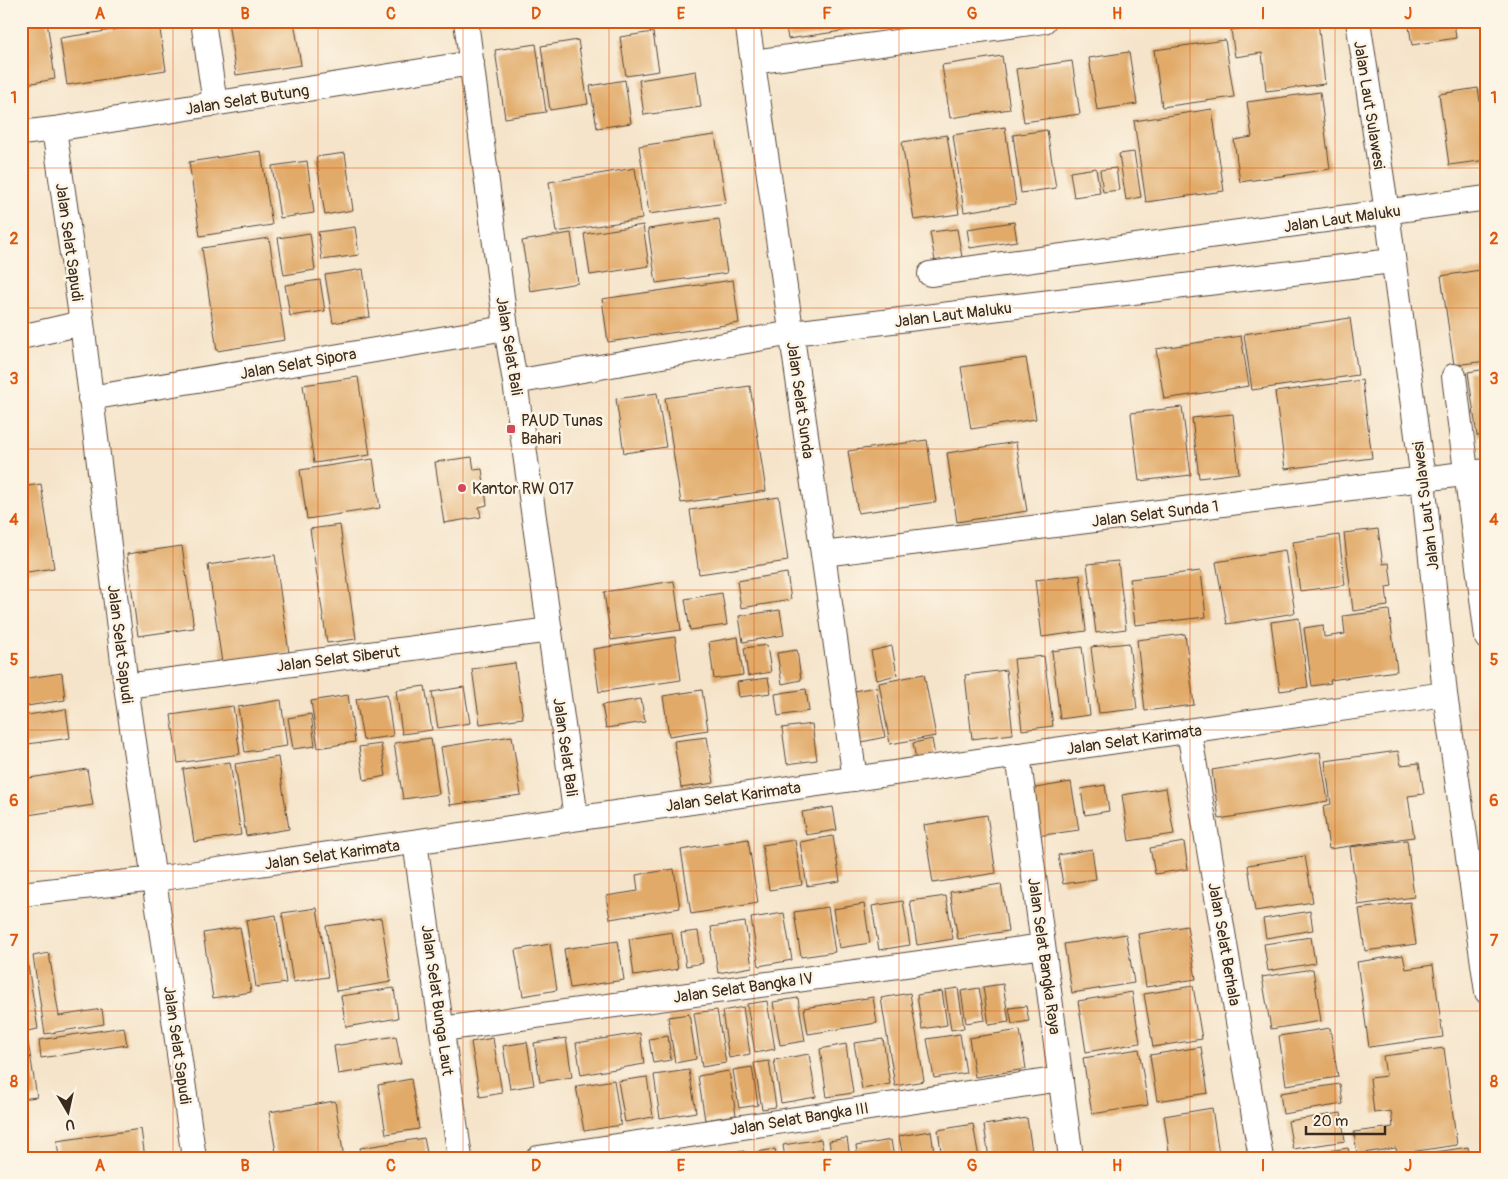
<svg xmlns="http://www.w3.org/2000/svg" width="1508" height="1179" font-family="Pangolin,sans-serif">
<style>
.building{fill:#e1aa69}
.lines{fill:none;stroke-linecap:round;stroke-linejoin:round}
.street-casing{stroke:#574638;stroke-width:26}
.street{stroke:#fff;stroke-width:24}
.grid{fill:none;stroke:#df570d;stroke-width:1;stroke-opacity:0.55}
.poi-dot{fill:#d1495b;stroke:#fcf5e5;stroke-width:2}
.labels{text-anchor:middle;stroke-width:5;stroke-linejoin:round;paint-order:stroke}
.street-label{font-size:16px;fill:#3b2a1e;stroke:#fcf5e5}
.poi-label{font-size:16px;fill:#3b2a1e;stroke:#fcf5e5;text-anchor:start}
.neatline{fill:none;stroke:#df570d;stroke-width:2}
.grid-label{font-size:16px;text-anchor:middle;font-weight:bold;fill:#df570d}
</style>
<rect width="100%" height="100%" fill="#fcf5e5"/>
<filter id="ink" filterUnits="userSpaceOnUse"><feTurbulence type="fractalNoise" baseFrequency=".02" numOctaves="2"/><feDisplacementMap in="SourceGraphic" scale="10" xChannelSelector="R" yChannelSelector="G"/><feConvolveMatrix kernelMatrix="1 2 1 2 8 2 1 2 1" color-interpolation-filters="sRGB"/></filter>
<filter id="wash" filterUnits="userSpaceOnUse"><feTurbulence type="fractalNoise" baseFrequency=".0096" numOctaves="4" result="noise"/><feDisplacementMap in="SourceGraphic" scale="20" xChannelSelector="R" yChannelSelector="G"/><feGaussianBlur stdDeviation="1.12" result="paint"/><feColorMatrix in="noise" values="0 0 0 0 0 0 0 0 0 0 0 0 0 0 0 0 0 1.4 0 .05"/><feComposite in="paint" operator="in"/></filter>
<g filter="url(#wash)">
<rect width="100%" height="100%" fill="#f5e4ca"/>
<g id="blocks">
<!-- building -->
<path class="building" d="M29,21H47L55,79L21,85V22Z
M228,21H294L301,65L236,75Z
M785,21H869V27L788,39Z
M1299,21H1318L1325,84L1266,91L1262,53L1235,57L1231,30Z
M1408,21H1454L1456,38L1412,45Z
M159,23L166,70L67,85L60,38Z
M653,32L659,71L626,76L620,37Z
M578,40L588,104L550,110L541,46Z
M1225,40L1234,97L1162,107L1154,50Z
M536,44L546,112L505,118L495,50Z
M1129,52L1137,104L1097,110L1089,58Z
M1002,56L1010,109L950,118L942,65Z
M1072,61L1080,114L1024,122L1016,69Z
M696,71L701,107L644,115L639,80Z
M625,80L631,123L597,128L590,86Z
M1487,83V116H1486L1481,84Z
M1478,88L1487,145V160L1449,165L1439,94Z
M1320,92L1330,169L1240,182L1234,140L1252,137L1247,102Z
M1212,109L1224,191L1146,202L1134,121Z
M1005,127L1016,204L964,212L953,135Z
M1047,130L1056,188L1021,193L1013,135Z
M715,135L726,203L649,214L639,146Z
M947,135L959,214L914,220L902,142Z
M261,151L272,225L200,236L189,162Z
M1134,152L1141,197L1126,200L1119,154Z
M345,153L353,210L325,215L316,157Z
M307,161L314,213L280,218L272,166Z
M635,168L642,219L556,232L549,182Z
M1096,168L1100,193L1074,197L1070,172Z
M1116,168L1119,190L1103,192L1100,170Z
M719,219L727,273L656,283L648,229Z
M1014,222L1017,241L970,248L967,229Z
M643,225L649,266L590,275L584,234Z
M355,227L359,255L322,260L318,232Z
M957,229L962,257L935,261L930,232Z
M310,233L315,270L284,275L278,238Z
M571,233L578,283L530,291L522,241Z
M269,238L285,340L217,351L202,248Z
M363,269L370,317L333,323L325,275Z
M1487,269V361L1454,365L1441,276Z
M320,280L325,311L290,316L285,285Z
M733,280L739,323L608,342L602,299Z
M21,283L28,314L21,315Z
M1350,318L1358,375L1252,390L1244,334Z
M1241,336L1249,386L1164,399L1156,349Z
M1026,358L1036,419L971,429L961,367Z
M1487,369V434L1477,436L1468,372Z
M358,377L370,455L314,463L303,385Z
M1362,380L1372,458L1285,469L1275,392Z
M750,386L766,491L681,503L665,398Z
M657,393L666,447L624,453L616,399Z
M1182,407L1191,475L1139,481L1131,413Z
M1233,414L1239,473L1199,478L1192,418Z
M927,440L936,502L858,513L848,451Z
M1016,442L1027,511L957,522L947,453Z
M472,457L474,470L482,469L487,505L479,507L481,517L444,523L435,462Z
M373,459L380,508L307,519L300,470Z
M41,484L54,568L21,573V487Z
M779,497L788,561L699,574L690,510Z
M340,525L356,639L327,643L310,529Z
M1378,529L1383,564L1389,563L1392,586L1386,587L1388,606L1353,611L1344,533Z
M1339,535L1345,585L1300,591L1293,542Z
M182,546L194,628L138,636L127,554Z
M1285,550L1295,613L1227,624L1216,562Z
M275,555L289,653L222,663L208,565Z
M1118,561L1126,629L1096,633L1087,564Z
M1201,571L1206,617L1135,625L1130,579Z
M787,573L791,600L741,608L737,581Z
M1080,575L1086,631L1042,637L1035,580Z
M674,581L681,630L611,640L604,592Z
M722,593L727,625L690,630L685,599Z
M780,610L784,635L743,642L739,616Z
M1389,610L1397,671L1330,680L1331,683L1312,686L1304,628L1323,625L1324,637L1345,634L1343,616Z
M1299,618L1308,687L1280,691L1271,622Z
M1185,634L1194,705L1145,711L1137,640Z
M675,637L681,680L599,692L593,649Z
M738,637L743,675L714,679L709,642Z
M1129,643L1137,709L1099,713L1091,647Z
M767,645L771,672L748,676L744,648Z
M892,646L897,675L877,680L871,651Z
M1082,647L1090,715L1060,719L1052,651Z
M797,650L801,680L782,684L777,653Z
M1044,656L1053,726L1022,730L1014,659Z
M515,663L523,718L480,724L472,669Z
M1006,670L1013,734L972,739L965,675Z
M62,673L65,700L21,707V679Z
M924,674L936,736L890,744L879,683Z
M768,678L771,693L739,697L737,682Z
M425,686L432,730L402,734L396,690Z
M464,687L470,723L438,728L432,692Z
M876,687L885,737L857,743L848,692Z
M806,689L809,711L778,716L775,694Z
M702,690L708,730L669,736L663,696Z
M387,694L393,736L363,740L356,699Z
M348,695L355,742L318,748L311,701Z
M641,699L645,722L606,728L602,705Z
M281,700L287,746L245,752L238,707Z
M233,706L240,754L178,763L171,715Z
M66,709L70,738L21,745V716Z
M311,714L315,746L293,749L288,718Z
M812,724L817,760L787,764L782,728Z
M512,736L521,795L450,805L441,747Z
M707,737L714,783L681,788L674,741Z
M431,738L439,794L403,799L394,743Z
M932,739L935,756L916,760L913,743Z
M381,744L386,776L364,780L359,747Z
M1398,751L1401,765L1419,763L1424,794L1408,796L1414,837L1329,849L1323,806L1331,804L1325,761Z
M1320,752L1328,801L1219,819L1212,770Z
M278,757L289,829L246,836L235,764Z
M230,762L241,835L194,842L183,769Z
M87,769L93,805L28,815L23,779Z
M1071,782L1079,830L1037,836L1030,789Z
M1105,785L1109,811L1085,815L1081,789Z
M1166,788L1174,834L1129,841L1122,795Z
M833,807L837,830L806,835L802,812Z
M987,815L996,873L933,883L924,825Z
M833,836L840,881L807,886L800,842Z
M748,839L758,903L691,914L681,850Z
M795,840L802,885L769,890L762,845Z
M1407,840L1414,897L1358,905L1350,847Z
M1184,842L1188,869L1155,874L1150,848Z
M1092,849L1096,879L1063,884L1058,855Z
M1305,856L1313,902L1255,911L1248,865Z
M674,869L680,908L610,919L606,896L638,891L636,875Z
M1001,884L1008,931L958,939L950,892Z
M946,896L953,939L917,945L910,901Z
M903,901L910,945L879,950L872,906Z
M1410,902L1416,944L1365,951L1359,909Z
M864,904L870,943L839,948L833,909Z
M828,907L835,952L801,957L794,912Z
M317,908L328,977L293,982L282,913Z
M1310,911L1313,930L1266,938L1263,919Z
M784,913L792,960L759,966L751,918Z
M276,915L286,983L256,987L246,920Z
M381,918L391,982L336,991L326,926Z
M745,922L752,967L718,973L711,927Z
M1187,926L1196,979L1146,987L1138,934Z
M240,927L251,992L213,998L203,933Z
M698,931L703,963L686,966L681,933Z
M672,932L678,969L634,976L629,939Z
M1126,934L1134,983L1072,993L1064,944Z
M1311,937L1315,963L1268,971L1264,944Z
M618,941L624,980L570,988L564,949Z
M550,944L557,990L523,996L515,950Z
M26,953L38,1029L21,1032V954Z
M49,953L59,1016L102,1009L104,1024L45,1034L33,956Z
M1403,955L1406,969L1433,965L1443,1037L1369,1047L1357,962Z
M1313,969L1321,1021L1271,1029L1262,977Z
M1003,984L1009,1022L989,1025L983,987Z
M1193,986L1202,1039L1153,1047L1144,994Z
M394,988L398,1018L346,1027L341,996Z
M958,988L964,1028L951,1030L945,990Z
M979,988L985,1020L966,1023L961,991Z
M942,991L947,1025L922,1029L917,995Z
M1132,992L1140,1043L1086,1052L1078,1001Z
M910,993L924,1081L895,1086L881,998Z
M873,997L877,1023L808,1034L804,1008Z
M798,998L805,1041L780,1045L773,1002Z
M767,1001L775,1049L755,1053L747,1004Z
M1026,1006L1029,1021L1012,1024L1009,1008Z
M743,1007L750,1054L729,1058L722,1011Z
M717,1010L726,1063L702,1067L694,1013Z
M689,1014L696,1059L675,1063L668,1017Z
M124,1027L127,1045L41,1058L39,1040Z
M1330,1028L1338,1077L1286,1085L1279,1036Z
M1020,1030L1026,1069L975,1077L969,1038Z
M640,1033L644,1064L581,1075L576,1043Z
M960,1034L966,1073L934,1078L927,1039Z
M396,1036L401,1064L338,1074L334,1046Z
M668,1036L671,1060L653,1063L649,1039Z
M493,1038L502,1093L480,1097L471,1042Z
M566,1038L572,1077L540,1082L534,1043Z
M883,1039L890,1084L862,1089L854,1043Z
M28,1042L37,1097L21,1099V1043Z
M527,1042L534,1085L510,1089L503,1046Z
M846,1044L853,1093L827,1097L820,1049Z
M1201,1047L1208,1093L1157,1101L1150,1055Z
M1444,1048L1457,1145L1397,1154L1396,1148L1357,1154L1354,1132L1393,1127L1391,1111L1374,1113L1370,1078L1386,1076L1383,1056Z
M1139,1049L1148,1105L1092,1114L1083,1058Z
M809,1054L816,1097L781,1103L774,1060Z
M769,1061L776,1107L762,1109L754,1063Z
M752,1067L758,1105L739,1108L733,1070Z
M689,1070L696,1112L660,1118L654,1075Z
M729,1071L736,1115L705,1120L698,1076Z
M647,1077L653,1117L625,1122L618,1081Z
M411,1079L419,1129L386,1134L378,1085Z
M614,1080L621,1125L584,1131L576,1086Z
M1340,1084L1343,1104L1283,1114L1280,1093Z
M335,1101L344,1158H277L269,1112Z
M1212,1108L1219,1154L1196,1158H1170L1164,1116Z
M1341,1113L1345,1141L1293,1149L1288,1121Z
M1027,1118L1033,1158H989L984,1125Z
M973,1124L979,1158H942L938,1130Z
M141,1129L145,1158H59L57,1141Z
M931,1131L935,1158H903L899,1136Z
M424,1138L428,1158H362L360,1148Z
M847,1138L850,1158H832L829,1141Z
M821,1139L824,1158H785L783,1145Z
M891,1140L894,1158H858L856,1146Z
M1468,1147L1470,1158H1403V1157Z
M1348,1148L1350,1158H1296L1295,1156Z
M775,1149L777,1158H752L751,1153Z
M744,1151L745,1158H710V1157Z"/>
</g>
</g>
<g filter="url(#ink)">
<use href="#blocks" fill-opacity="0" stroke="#574638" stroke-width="1"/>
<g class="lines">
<defs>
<path id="street" d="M203,21L215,104
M466,21L506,328L515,382L576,818
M747,21L855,779
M1358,21L1387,212L1423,480L1445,694L1487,992
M753,62L1044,21
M54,129L82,323L126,686L194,1158
M21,133L54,129L472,63
M930,274L1487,198
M21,337L82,323
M1454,376L1487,638
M515,382L792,333L1392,261
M90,398L506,328
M823,554L1487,471
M126,686L550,630
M1189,731L1261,1158
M1018,755L1071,1158
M415,842L460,1158
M21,894L155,879L1445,694
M442,1029L1043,946
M538,1158L1061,1079"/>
</defs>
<!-- street casing -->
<use href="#street" class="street-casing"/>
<!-- street -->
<use href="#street" class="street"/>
</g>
</g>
<!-- grid -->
<path class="grid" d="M173,21V1158M318,21V1158M463,21V1158M609,21V1158M754,21V1158M899,21V1158M1045,21V1158M1190,21V1158M1335,21V1158M21,168H1487M21,308H1487M21,449H1487M21,590H1487M21,730H1487M21,871H1487M21,1011H1487"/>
<!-- markers -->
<g class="poi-dot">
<rect x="506" y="424" width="10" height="10" rx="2.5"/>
<circle cx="462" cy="488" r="5"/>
</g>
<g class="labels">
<!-- street labels -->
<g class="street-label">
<text transform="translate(247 99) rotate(-9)" y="6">Jalan Selat Butung</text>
<text transform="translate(1370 105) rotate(81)" y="6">Jalan Laut Sulawesi</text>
<text transform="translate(1342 218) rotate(-8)" y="6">Jalan Laut Maluku</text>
<text transform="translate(70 242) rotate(82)" y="6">Jalan Selat Sapudi</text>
<text transform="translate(953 314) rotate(-7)" y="6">Jalan Laut Maluku</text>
<text transform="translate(510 346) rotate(81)" y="6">Jalan Selat Bali</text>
<text transform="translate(298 363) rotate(-10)" y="6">Jalan Selat Sipora</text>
<text transform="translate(801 400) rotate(82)" y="6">Jalan Selat Sunda</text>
<text transform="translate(1425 506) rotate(-97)" y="6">Jalan Laut Sulawesi</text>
<text transform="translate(1155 513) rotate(-7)" y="6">Jalan Selat Sunda 1</text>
<text transform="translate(121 644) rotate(83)" y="6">Jalan Selat Sapudi</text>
<text transform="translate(338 658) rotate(-7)" y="6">Jalan Selat Siberut</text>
<text transform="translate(1134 739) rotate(-8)" y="6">Jalan Selat Karimata</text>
<text transform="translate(566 747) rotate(82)" y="6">Jalan Selat Bali</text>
<text transform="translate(733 796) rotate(-8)" y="6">Jalan Selat Karimata</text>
<text transform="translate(332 854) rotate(-8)" y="6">Jalan Selat Karimata</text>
<text transform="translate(1225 944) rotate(80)" y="6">Jalan Selat Berhala</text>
<text transform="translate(1045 956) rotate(82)" y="6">Jalan Selat Bangka Raya</text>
<text transform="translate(743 987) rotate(-8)" y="6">Jalan Selat Bangka IV</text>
<text transform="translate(438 1000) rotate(82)" y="6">Jalan Selat Bunga Laut</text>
<text transform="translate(178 1045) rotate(82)" y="6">Jalan Selat Sapudi</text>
<text transform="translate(799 1118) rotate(-9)" y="6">Jalan Selat Bangka III</text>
</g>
<!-- poi labels -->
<g class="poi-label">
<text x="521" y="426">PAUD Tunas<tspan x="521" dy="18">Bahari</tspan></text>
<text x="472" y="494">Kantor RW 017</text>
</g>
</g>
<!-- margin -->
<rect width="1508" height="1179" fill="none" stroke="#fcf5e5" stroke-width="55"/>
<!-- north arrow -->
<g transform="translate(68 1112) rotate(171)" stroke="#fcf5e5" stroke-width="4" paint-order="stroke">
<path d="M0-4L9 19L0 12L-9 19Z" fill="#3b2a1e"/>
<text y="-8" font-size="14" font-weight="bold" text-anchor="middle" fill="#3b2a1e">U</text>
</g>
<!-- scale -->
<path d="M1306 1126v8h79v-8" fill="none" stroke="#3b2a1e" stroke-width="2.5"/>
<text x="1313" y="1126" font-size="15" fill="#3b2a1e" stroke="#fcf5e5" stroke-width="4" paint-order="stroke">20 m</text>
<rect x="28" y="28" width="1452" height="1124" class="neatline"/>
<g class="grid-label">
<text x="100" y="19">A</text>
<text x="245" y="19">B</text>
<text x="391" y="19">C</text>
<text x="536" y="19">D</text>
<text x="681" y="19">E</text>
<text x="827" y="19">F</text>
<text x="972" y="19">G</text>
<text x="1117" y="19">H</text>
<text x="1263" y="19">I</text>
<text x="1408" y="19">J</text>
<text x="14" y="103">1</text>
<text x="1494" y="103">1</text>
<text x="14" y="244">2</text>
<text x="1494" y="244">2</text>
<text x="14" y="384">3</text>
<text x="1494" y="384">3</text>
<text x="14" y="525">4</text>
<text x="1494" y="525">4</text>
<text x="14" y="665">5</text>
<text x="1494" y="665">5</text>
<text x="14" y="806">6</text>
<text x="1494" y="806">6</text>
<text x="14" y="946">7</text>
<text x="1494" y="946">7</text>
<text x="14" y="1087">8</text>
<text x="1494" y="1087">8</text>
<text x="100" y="1171">A</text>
<text x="245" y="1171">B</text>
<text x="391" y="1171">C</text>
<text x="536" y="1171">D</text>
<text x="681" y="1171">E</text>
<text x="827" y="1171">F</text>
<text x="972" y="1171">G</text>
<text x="1117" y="1171">H</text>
<text x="1263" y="1171">I</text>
<text x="1408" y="1171">J</text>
</g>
</svg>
